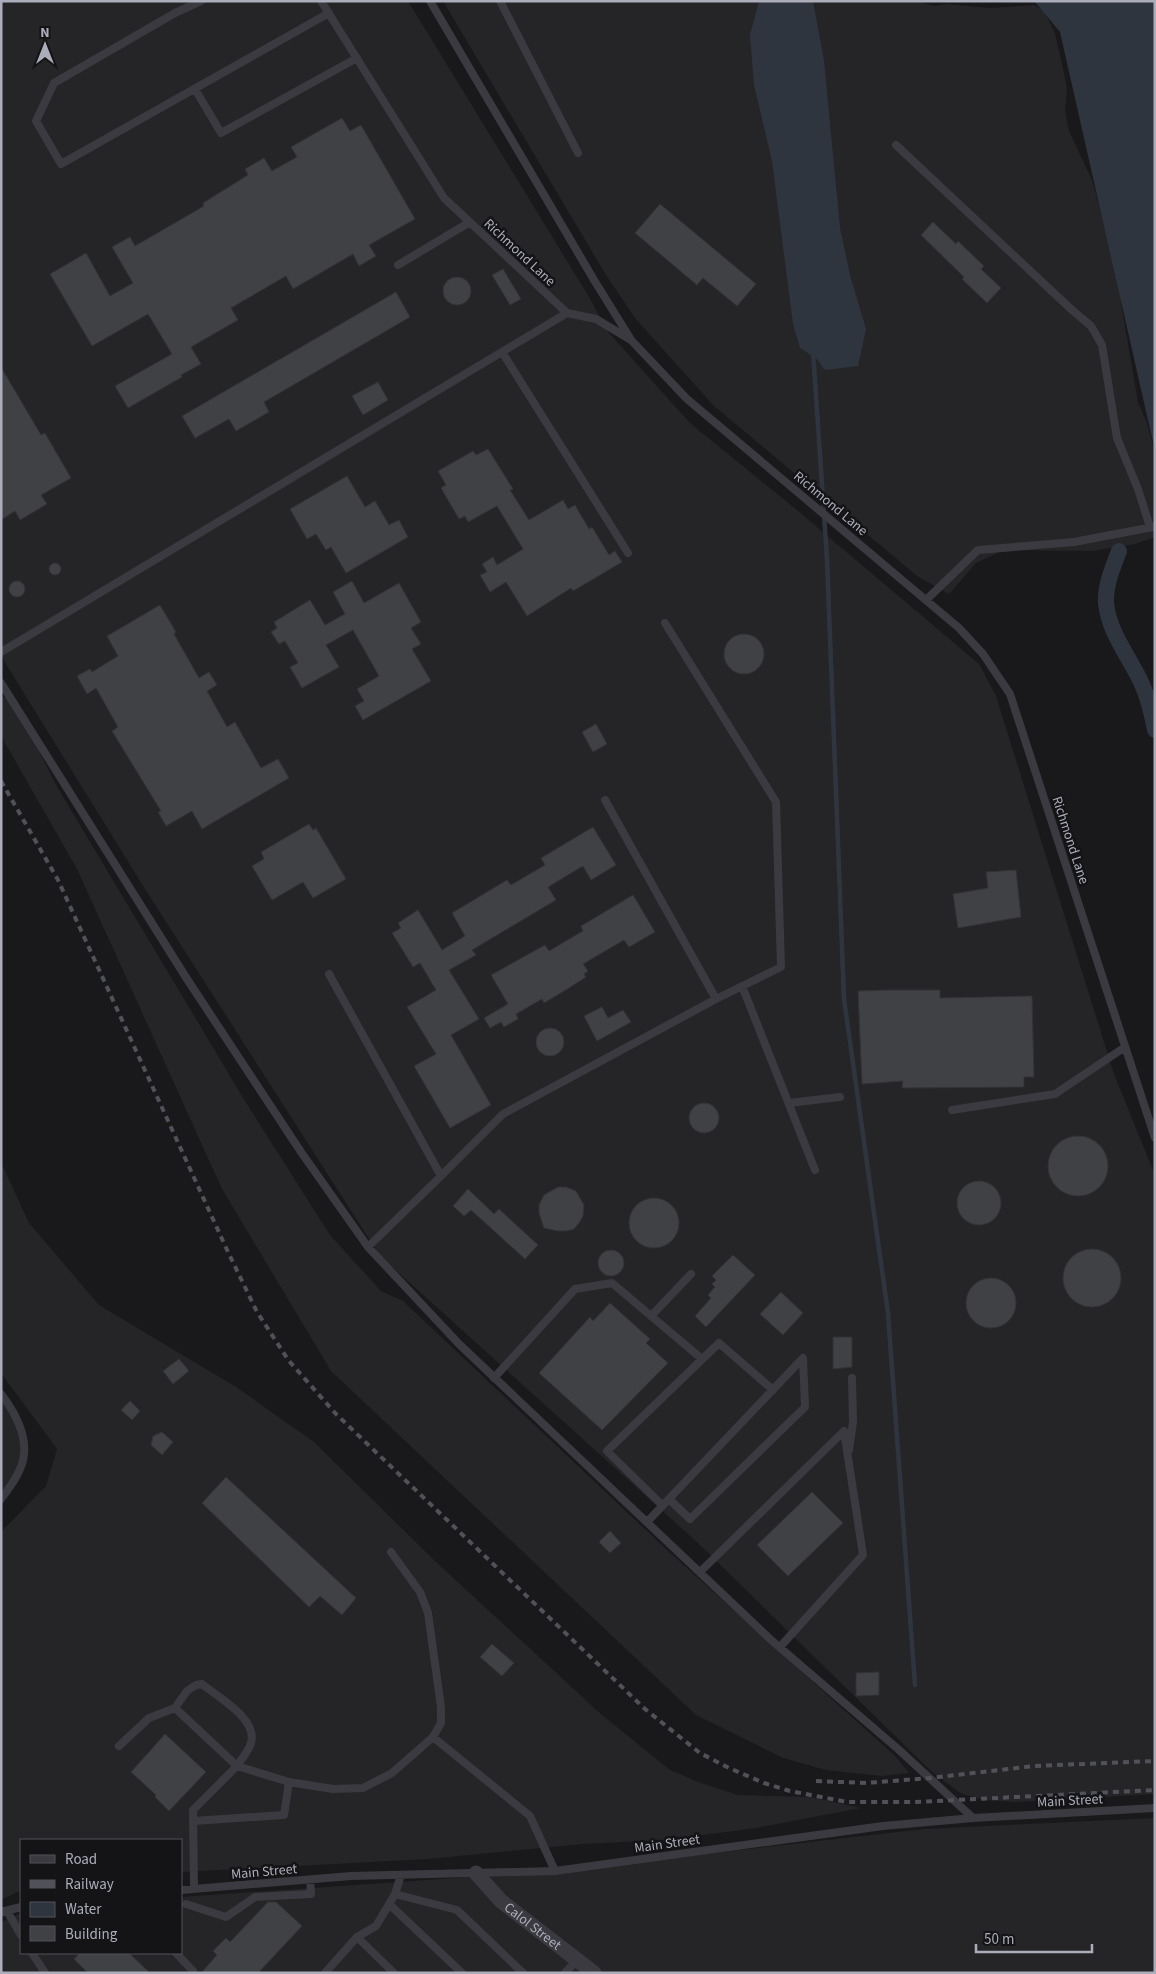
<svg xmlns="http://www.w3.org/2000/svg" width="1156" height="1974" font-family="'Source Sans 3',sans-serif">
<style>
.built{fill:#252528}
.water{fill:#2f353f}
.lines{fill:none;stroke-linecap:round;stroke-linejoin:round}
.stream{stroke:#2f353f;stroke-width:4.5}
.canal{stroke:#2f353f;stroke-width:16}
.building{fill:#404145;stroke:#333337}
.lane{stroke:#3a3a40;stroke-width:8}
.street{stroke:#3a3a40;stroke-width:15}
.rail{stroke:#515259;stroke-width:4;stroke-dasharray:6 5;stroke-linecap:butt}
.labels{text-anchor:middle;stroke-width:5;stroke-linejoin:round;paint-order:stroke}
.street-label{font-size:14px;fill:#abaeba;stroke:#141416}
</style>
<rect width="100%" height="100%" fill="#19191b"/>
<!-- built -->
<path class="built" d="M1,1H408L586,292L609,333L690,423L792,506L979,664L996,696L1114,1074L1155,1175V1794L1015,1802L985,1800L962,1794L933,1773L699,1544L380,1256L145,889L1,656Z
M443,1H917L934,6L947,4L990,8L1035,5L1045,12L1055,34L1063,68L1067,89L1065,111L1069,131L1092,180L1102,216L1115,268L1138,402L1147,423L1155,452V537L1135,544L1092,551L1004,550L976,563L949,594L917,576L713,405L635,318L606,275Z
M1,696L14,701L56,785L245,1101L330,1235L381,1291L403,1301L666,1549L895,1756L909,1773L882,1776L826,1770L783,1758L696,1715L331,1371L222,1189L77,869L1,736Z
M1,1162L29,1223L99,1305L236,1387L314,1442L435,1561L602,1715L670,1770L701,1783L738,1795L810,1797L861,1808L756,1828L664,1840L583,1844L428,1859L181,1872V1840H21V1890L1,1900V1532L46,1486L57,1449L1,1373Z
M1,1394L21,1427L24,1455L1,1499Z
M1155,1818V1973H1V1922L21,1913V1953H181V1897L555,1871L924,1829Z"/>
<!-- water -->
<path class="water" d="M759,1H813L824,61L840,228L851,279L866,329L858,366L825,370L817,359L800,348L793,324L772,161L754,85L750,35Z
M998,1H1155V451L1060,32L1035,2Z"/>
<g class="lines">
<!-- stream -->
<path class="stream" d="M813,351L827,559L844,999L888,1313L915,1685"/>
<!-- canal -->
<path class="canal" d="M1119,551C1113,567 1105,585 1106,603C1109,633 1129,656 1141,682C1148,697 1152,714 1155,730"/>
</g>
<!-- building -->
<path class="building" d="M342,118L350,131L361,125L415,219L369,245L376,256L359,266L353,254L293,289L286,276L231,308L238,320L191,347L201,364L181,375L182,377L128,408L115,386L172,354L148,314L92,346L50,274L86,253L110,296L133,283L112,247L130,237L135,246L204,206L203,203L248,175L245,169L264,158L272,171L297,157L291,147Z
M660,204L756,284L737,306L703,278L697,285L635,233Z
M933,222L956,244L958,241L984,266L981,269L1001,288L987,303L962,279L964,277L921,235Z
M503,269L521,299L510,305L492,275Z
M443 291a14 14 0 1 1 28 0a14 14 0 1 1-28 0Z
M396,292L410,317L264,402L269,412L236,431L229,419L195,438L182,416Z
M1,367L41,435L45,433L71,478L41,495L47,504L20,520L15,511L1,520Z
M378,382L388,400L363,415L352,396Z
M488,449L513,489L510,490L529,520L563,500L568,509L575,505L589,529L592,527L609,555L615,551L622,562L573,591L571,588L527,616L506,582L490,592L480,575L487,572L482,564L493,557L497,565L523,549L497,506L468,522L465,516L459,519L441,488L446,485L438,471L473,451L476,455Z
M347,476L365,507L375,501L389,525L399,520L408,537L346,573L331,547L326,550L316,534L307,539L290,509Z
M49 569a6 6 0 1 1 12 0a6 6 0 1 1-12 0Z
M352,581L364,603L399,583L421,622L411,628L421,644L412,649L431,681L363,720L355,706L364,701L357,689L379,676L353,630L326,645L339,667L302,688L290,667L298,663L285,641L279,644L271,632L277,628L274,622L310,600L325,625L345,614L333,592Z
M9 589a8 8 0 1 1 16 0a8 8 0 1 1-16 0Z
M160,605L176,632L174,634L199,678L209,672L217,685L207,691L227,727L235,722L261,768L278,759L289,778L202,829L192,811L166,826L158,812L161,811L112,731L118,727L96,688L87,694L77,676L90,669L92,672L118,656L107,636Z
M724 654a20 20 0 1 1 40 0a20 20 0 1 1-40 0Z
M596,724L607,744L593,752L582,732Z
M309,824L313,830L316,828L346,879L313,898L303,882L272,900L252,866L264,859L261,852Z
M593,827L616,865L591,880L583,866L548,887L556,900L472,950L476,955L449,970L479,1019L451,1035L491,1105L450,1128L414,1066L436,1054L407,1007L436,990L420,963L413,967L392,933L401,928L398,923L418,910L442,950L465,936L452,913L507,880L511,885L545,865L541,858Z
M1016,870L1021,917L958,928L953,894L988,888L986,872Z
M633,895L655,932L629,947L624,940L583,964L588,971L584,974L586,977L569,988L544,1003L542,999L516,1014L518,1019L504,1027L501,1022L490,1028L484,1018L508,1004L491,975L545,945L549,951L583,931L581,926Z
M887,990H940V998L1032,996L1034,1077H1024V1087L902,1088L903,1081L862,1084L858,991Z
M602,1007L608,1018L623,1010L631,1022L597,1041L584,1016Z
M536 1042a14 14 0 1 1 28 0a14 14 0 1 1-28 0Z
M689 1118a15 15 0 1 1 30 0a15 15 0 1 1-30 0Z
M1048 1166a30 30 0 1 1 60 0a30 30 0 1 1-60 0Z
M957 1203a22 22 0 1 1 44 0a22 22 0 1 1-44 0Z
M558,1187H566L576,1191L584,1205L583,1216L579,1223L574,1229L566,1231H558L544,1228L539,1213V1205L544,1195Z
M468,1189L494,1214L499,1209L538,1245L525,1259L471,1210L464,1216L453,1206Z
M629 1223a25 25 0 1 1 50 0a25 25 0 1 1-50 0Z
M1063 1278a29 29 0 1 1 58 0a29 29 0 1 1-58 0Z
M598 1263a13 13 0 1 1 26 0a13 13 0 1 1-26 0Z
M733,1255L755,1275L706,1327L695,1316L711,1298L708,1295L715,1287L712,1284L716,1280L712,1276Z
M966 1303a25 25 0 1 1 50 0a25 25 0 1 1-50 0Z
M781,1292L803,1313L783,1335L760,1314Z
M610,1303L650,1339L646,1343L668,1363L602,1430L539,1373L590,1317L593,1321Z
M833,1337H852V1367L833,1369Z
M179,1359L189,1371L173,1384L163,1371Z
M130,1401L140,1411L132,1420L121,1410Z
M162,1432L173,1442L162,1455L151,1445L153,1436Z
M226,1477L356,1598L342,1615L320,1596L309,1607L202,1503Z
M812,1492L843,1523L788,1576L757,1545Z
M610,1531L621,1543L610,1553L599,1542Z
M492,1644L514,1663L502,1676L480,1657Z
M879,1672V1695L856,1696V1673Z
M165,1734L206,1772L169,1811L155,1797L156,1795L131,1772Z
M268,1902H276L302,1926L258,1973H201L217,1955L213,1951L226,1938L230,1942Z
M80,1953H129L150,1973H88L74,1959Z"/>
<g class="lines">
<!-- lane -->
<path class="lane" d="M201,1L175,13L54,83L36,121L61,164L329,13
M321,1L444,198L567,313L596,319L631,340L687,399L959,628L983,654L1010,694L1155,1138
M430,1L594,280L630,338
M500,1L578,153
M195,89L221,133L357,58
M896,145L1072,310L1091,326L1102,345L1117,438L1138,489L1150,527
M398,265L470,222
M502,352L628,553
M926,600L978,550L1074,542L1153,527
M1,652L567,313
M1,683L187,979L301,1152L368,1247L459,1344L770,1639L898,1749L973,1818
M605,800L716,999
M329,974L441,1176L368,1247
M742,986L815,1170
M789,1103L840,1097
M952,1110L1055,1094L1125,1047
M441,1176L503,1114L716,999L781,967L776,802L665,623
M651,1316L691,1274
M494,1378L575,1289L612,1283L702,1359
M1,1394C14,1411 26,1432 24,1454C23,1470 10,1487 1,1499
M849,1450L853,1422L852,1378
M662,1505L607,1451L719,1343L773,1390
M647,1522L803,1358L805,1407L690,1519L669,1499
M700,1572L844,1431L863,1555L780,1647
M175,1708L237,1766L193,1810L194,1889
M433,1737L530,1816L555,1871
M119,1746L149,1718L175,1708L187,1691L196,1685L202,1684C219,1698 258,1719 251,1743C249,1751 241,1759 237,1766L289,1782L333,1789L363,1788L392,1773L433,1737L441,1723V1707L428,1613L420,1592L391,1552
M193,1821L284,1815L289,1782
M181,1890L351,1876L555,1871L883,1826L973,1818L1155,1808
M395,1894L457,1910L523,1973
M186,1904L226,1917L255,1897L311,1894L310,1880
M389,1904L462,1973
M7,1911L21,1935
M1,1912L21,1907
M357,1937L394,1973
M32,1953L45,1973
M176,1953L193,1971
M325,1973L357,1937L376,1926L395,1894L401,1875
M565,1973L577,1960"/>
<!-- street -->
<path class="street" id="s1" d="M476,1873L501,1901L594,1973"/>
<!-- rail -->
<path class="rail" d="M1,781L58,880L228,1252L257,1312L289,1361L336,1414L645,1709L700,1753L729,1768L764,1783L790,1791L847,1802H916L1155,1790
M816,1781L866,1783L930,1778L1034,1766L1155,1761"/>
</g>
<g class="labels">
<!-- street labels -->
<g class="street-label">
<text transform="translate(520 252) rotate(43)" y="5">Richmond Lane</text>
<text transform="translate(831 503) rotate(40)" y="5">Richmond Lane</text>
<text transform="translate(1071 840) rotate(72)" y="5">Richmond Lane</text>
<text transform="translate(1070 1800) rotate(-3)" y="5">Main Street</text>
<text transform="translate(667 1843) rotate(-8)" y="5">Main Street</text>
<text transform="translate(264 1871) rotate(-5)" y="5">Main Street</text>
<text dy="5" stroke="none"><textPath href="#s1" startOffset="78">Calol Street</textPath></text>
</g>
</g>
<!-- border -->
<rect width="1156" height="1974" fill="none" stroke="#abaeba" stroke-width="5"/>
<!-- legend -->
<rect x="20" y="1839" width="162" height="115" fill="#141416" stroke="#505258"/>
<rect x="30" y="1855" width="25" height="8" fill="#3a3a40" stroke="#505258"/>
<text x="65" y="1864" font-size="15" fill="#abaeba">Road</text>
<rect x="30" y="1880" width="25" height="8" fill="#515259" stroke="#505258"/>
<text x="65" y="1889" font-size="15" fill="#abaeba">Railway</text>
<rect x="30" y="1902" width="25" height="15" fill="#2f353f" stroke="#505258"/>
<text x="65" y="1914" font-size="15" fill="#abaeba">Water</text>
<rect x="30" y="1926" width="25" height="15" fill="#404145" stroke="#505258"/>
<text x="65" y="1939" font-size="15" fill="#abaeba">Building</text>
<!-- north arrow -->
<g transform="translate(45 45)" stroke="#141416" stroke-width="4" paint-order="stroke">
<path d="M0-4L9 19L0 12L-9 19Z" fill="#abaeba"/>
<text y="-8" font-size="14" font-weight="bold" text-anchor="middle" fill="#abaeba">N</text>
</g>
<!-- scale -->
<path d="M976 1944v8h116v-8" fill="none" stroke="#abaeba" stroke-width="2.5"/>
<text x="984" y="1944" font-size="15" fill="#abaeba" stroke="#141416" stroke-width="4" paint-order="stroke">50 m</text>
</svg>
